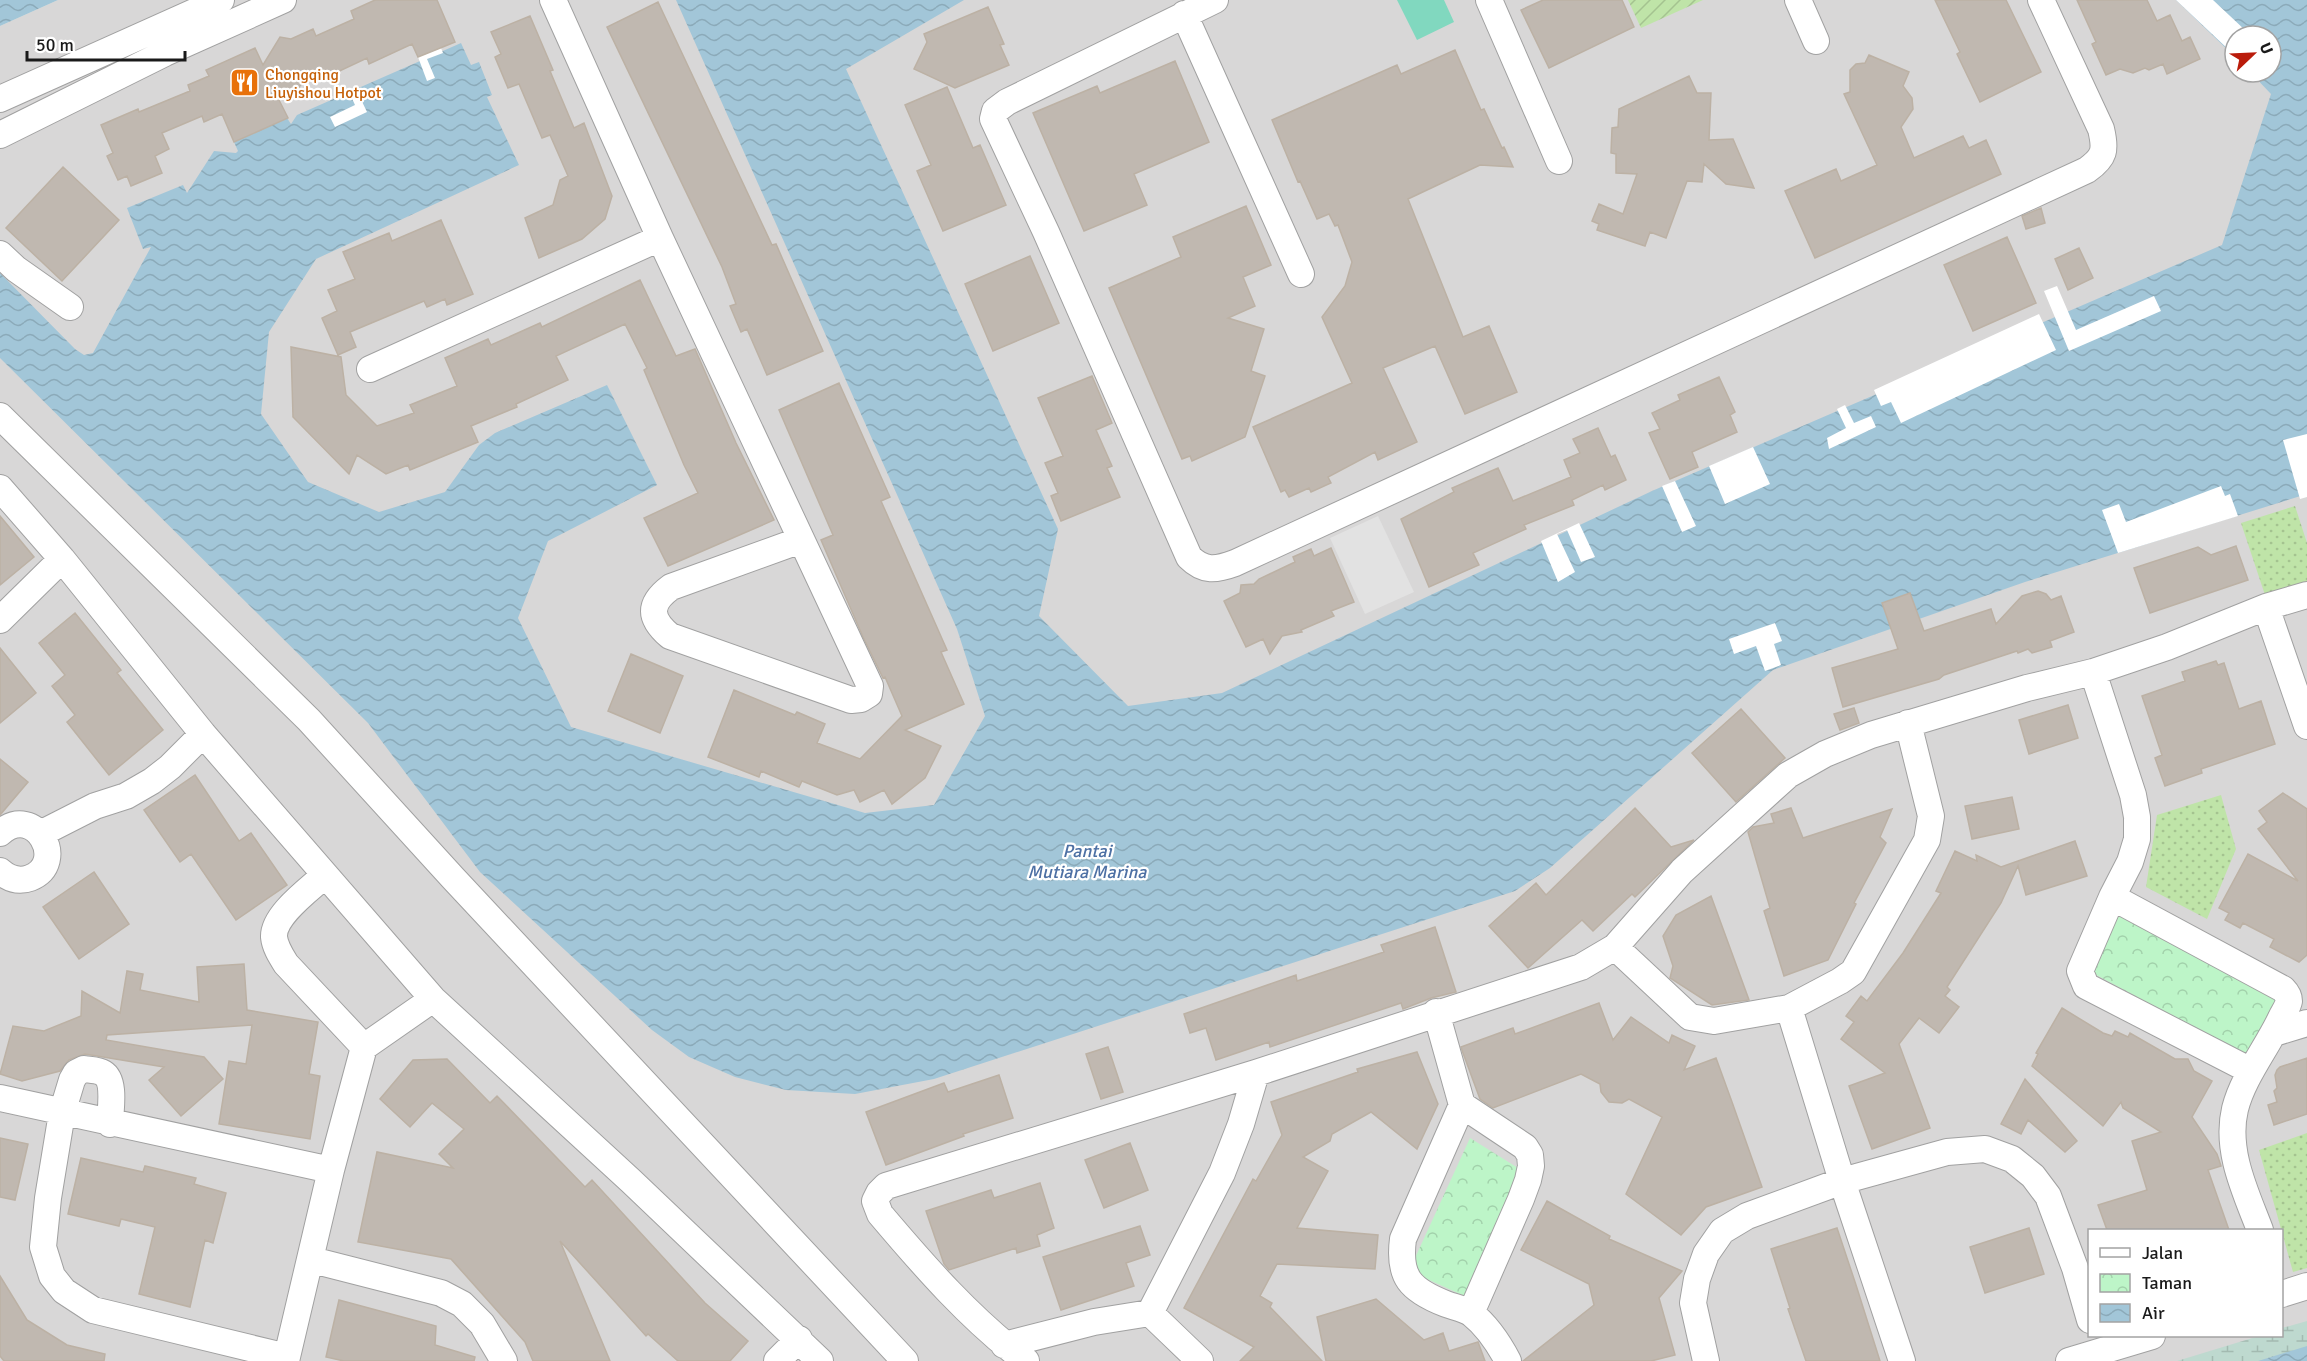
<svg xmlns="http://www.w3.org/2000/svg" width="2307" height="1361" font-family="Signika,sans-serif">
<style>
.residential{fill:#d8d7d7;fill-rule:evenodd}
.grass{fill:url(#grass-dots)}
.wetland{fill:url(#wetland-marsh)}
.park{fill:url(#park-crowns)}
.garden{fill:url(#garden-furrows)}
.pitch{fill:#81d8bf}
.parking{fill:#e2e2e2}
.water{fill:url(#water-waves)}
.pier{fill:#fff}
.building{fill:#c0b8b0;stroke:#bcb1a4;stroke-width:1.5}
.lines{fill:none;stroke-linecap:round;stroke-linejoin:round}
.street-casing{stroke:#a1a1a1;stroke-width:28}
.street{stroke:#fff;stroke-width:26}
.labels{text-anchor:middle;stroke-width:4.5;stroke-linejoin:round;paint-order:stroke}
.food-label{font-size:16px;fill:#c56008;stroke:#fff;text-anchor:start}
.water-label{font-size:18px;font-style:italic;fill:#4d70a4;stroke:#fff}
</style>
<defs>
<pattern id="grass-dots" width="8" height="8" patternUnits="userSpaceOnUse" patternTransform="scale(1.5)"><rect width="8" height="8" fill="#bfe4a8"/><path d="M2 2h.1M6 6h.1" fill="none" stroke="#a4c390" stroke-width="1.8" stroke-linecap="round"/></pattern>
<pattern id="wetland-marsh" width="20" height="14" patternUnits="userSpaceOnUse" patternTransform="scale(1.5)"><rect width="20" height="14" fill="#bed9cf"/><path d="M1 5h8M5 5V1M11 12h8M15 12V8" fill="none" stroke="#a3bab1"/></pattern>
<pattern id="park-crowns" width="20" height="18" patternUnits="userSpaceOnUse" patternTransform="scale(1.5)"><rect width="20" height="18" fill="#bdf5c8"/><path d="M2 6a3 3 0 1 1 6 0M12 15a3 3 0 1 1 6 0" fill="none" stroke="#a2d1ab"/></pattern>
<pattern id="garden-furrows" width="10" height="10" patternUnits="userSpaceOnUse" patternTransform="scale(1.5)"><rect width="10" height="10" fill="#bfe4a8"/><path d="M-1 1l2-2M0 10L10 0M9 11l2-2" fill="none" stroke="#a4c390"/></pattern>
<pattern id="water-waves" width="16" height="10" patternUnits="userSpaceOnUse" patternTransform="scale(1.5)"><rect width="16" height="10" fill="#a2c6d8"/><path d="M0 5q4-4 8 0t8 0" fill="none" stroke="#8baab9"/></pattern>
</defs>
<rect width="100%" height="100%" fill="#ece9e0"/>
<!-- residential -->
<path class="residential" d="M58,0H2307V1346L2258,1361H0V26ZM2235,36H2271V72H2235ZM2090,1230H2282V1336H2090Z"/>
<!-- grass -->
<path class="grass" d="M2295,506L2307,543V582L2265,595L2241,523Z
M2221,795L2236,849L2207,919L2146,887L2157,815Z
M2307,1133V1268L2293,1272L2259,1150Z"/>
<!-- wetland -->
<path class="wetland" d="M2307,1321V1361H2177L2259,1336H2282V1328Z"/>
<!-- park -->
<path class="park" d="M2117,910L2278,996L2254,1060L2087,970Z
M1470,1138L1526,1173L1469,1298L1409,1271Z"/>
<!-- garden -->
<path class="garden" d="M1628,0H1703L1641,28Z"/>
<!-- pitch -->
<path class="pitch" d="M1397,0H1444L1454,22L1417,40Z"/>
<!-- parking -->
<path class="parking" d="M1378,516L1414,592L1365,614L1330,538Z"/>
<!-- water -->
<path class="water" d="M0,0H58L0,26Z
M676,0H964L846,69L1058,529L1039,616L1128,706L1222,693L1652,491L2222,245L2271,94L2250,72H2271V36H2235V57L2176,0H2307V494L2025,582L1773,670L1550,868L1515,891L934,1079L855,1094L786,1090L735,1077L689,1057L652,1030L480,872L368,723L0,358V273L75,349L84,355L93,353L151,247L143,249L127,208L183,185L187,193L214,151L236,153L238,151L234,142L287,118L291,124L297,115L461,43L471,65L479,62L492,95L487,97L519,165L316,259L269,332L261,414L308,482L379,512L445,492L479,445L495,433L607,385L657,485L548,541L518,618L571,727L865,813L934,805L985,716L957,629Z
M2307,1346V1361H2258Z"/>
<!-- pier -->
<path class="pier" d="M2176,0H2213L2246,31L2242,36H2235V43L2229,50Z
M441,48L443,53L427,59L435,78L427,81L418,57Z
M356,89L367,112L335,127L330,117L355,105L349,92Z
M2057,286L2076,330L2154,296L2161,311L2069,351L2044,291Z
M2039,314L2056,350L1901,423L1891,402L1881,406L1874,390Z
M1845,405L1854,423L1871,416L1876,427L1829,449L1827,438L1846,428L1837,409Z
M2307,434V497L2300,499L2283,440Z
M1753,447L1770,484L1725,504L1709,466Z
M1675,481L1696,526L1682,532L1662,486Z
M2221,486L2225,496L2230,494L2238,516L2118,553L2102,510L2119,504L2126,522Z
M1579,523L1595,557L1581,562L1567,530L1557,534L1575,572L1558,582L1541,541Z
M1775,623L1782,641L1774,644L1781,665L1765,671L1756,646L1734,654L1729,639Z"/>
<!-- building -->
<path class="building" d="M375,0H437L455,42L418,57L412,44L369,64L367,58L329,76L322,74L309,82H303L296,91L278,98L288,118L234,142L222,114L204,122L202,116L162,133L169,149L155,156L162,173L131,186L127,176L118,180L107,156L113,153L101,125L138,109L139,112L190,91L188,85L209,76L206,70L255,48L263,65L280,37L291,39L313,29L316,36L354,19L351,11Z
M1543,0H1622L1634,27L1549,68L1521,10Z
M1935,0H2006L2041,72L1980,102L1957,54L1960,52Z
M2077,0H2147L2157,21L2170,15L2182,41L2190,37L2200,59L2167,74L2163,64L2149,70L2145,68L2133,73L2120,69L2106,75L2092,44L2096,42Z
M658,2L772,245L776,244L823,351L767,375L747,329L741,332L730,306L736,304L722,267L607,27Z
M988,7L1004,44L1000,45L1009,65L955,88L914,69L927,42L924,34Z
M530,16L553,70L550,71L574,128L584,123L612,196L605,219L582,239L539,258L525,218L553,205L560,180L568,176L550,135L542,138L519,84L508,88L495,57L501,54L491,32Z
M1455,50L1481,110L1484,109L1502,148L1504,147L1513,167L1480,165L1408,199L1463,337L1489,326L1517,392L1465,414L1435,346L1383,368L1417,442L1378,460L1375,452L1328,477L1331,483L1311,492L1309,488L1289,497L1285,490L1281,492L1253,427L1352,383L1322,317L1345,286L1352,262L1338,225L1335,226L1329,214L1317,219L1300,181L1298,182L1272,120L1397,65L1401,74Z
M1869,55L1909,72L1903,86L1912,98L1913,109L1901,127L1914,158L1963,136L1969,148L1986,140L2001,174L1815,258L1785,191L1836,169L1841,181L1877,165L1844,94L1850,92V70L1856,64L1865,63Z
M1175,61L1209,142L1134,174L1147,205L1084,231L1033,113L1097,86L1100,93Z
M1689,76L1697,93H1711L1709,140L1733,139L1754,188L1726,184L1704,164L1702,182L1687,181L1666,238L1650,232L1645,246L1597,230L1599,224L1592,221L1599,204L1623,214L1637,174L1616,173V154L1611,153L1612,128L1618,127L1619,109Z
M947,87L973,148L980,145L1006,205L943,231L917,171L931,165L905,105Z
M63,167L119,220L62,281L6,228Z
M1246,206L1271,265L1243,277L1255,306L1228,318L1264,329L1251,371L1265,376L1245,437L1192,461L1190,456L1182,459L1109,288L1181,257L1173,237Z
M2041,208L2045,223L2026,229L2022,216Z
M441,220L473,294L447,305L445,299L427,307L424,301L350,332L356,347L338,355L322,318L337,311L328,290L355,279L343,252L389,233L392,241Z
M2007,237L2036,303L1973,331L1944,265Z
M2079,248L2093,278L2068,290L2055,259Z
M1030,256L1059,323L993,351L965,284Z
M640,280L676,356L695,349L736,443L774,520L668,566L644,518L698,493L684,465L644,370L647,368L625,324L556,356L568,380L516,404L517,407L471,426L478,442L410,470L408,465L386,474L357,455L349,474L293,417L291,347L341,357L346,395L377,426L414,413L410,405L457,386L445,358L488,339L491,345L540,323L542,327Z
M1092,376L1112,423L1096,430L1112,466L1107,468L1120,497L1061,521L1051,496L1058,493L1045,463L1063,456L1038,398Z
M1719,377L1735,412L1730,415L1737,432L1692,452L1698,467L1670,479L1649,433L1660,429L1652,413L1680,400L1678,395Z
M839,383L890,497L881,501L947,650L941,652L964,704L905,730L941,746L925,778L892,804L884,790L860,802L854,790L837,795L802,781L799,787L761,771L759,777L708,757L734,690L795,715L797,712L825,724L817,743L860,759L902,716L885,677L883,678L863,637L821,540L833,535L779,410Z
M1598,428L1611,457L1615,455L1626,480L1605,490L1603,485L1572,500L1574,505L1524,525L1526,529L1473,553L1479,565L1429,587L1401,519L1454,492L1452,488L1498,468L1513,501L1571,477L1564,460L1580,453L1573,439Z
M0,516L34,557L0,585Z
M2236,546L2248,580L2150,613L2134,568L2198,547L2211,555Z
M1331,548L1354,602L1331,611L1334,616L1301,630L1302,632L1282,636L1270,654L1263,639L1246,647L1224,601L1240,593L1241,585L1254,584L1259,579L1295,562L1293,557L1311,549L1314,556Z
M2038,591L2046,594L2051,600L2061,596L2074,632L2050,641L2052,647L2032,653L2028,649L2018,653L2017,651L1944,675L1939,679L1843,707L1832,668L1898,649L1882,603L1910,593L1924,631L1991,609L1996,624L2022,596Z
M75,613L121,670L117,673L163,730L109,775L67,722L75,715L52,686L65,675L39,643Z
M0,648L36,693L0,723Z
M631,654L683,676L660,733L608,711Z
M2216,661L2218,665L2224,663L2239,709L2261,701L2275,744L2201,769L2202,773L2165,786L2155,758L2162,755L2142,696L2185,681L2182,672Z
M2068,705L2078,738L2029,754L2019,720Z
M1854,708L1859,723L1840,730L1834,714Z
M1741,709L1785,758L1736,802L1692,753Z
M0,759L28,782L0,815Z
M195,775L239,841L251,833L287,885L236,920L191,854L180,862L144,810Z
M2283,793L2307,809V955L2299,962L2270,947L2274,939L2243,923L2240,928L2225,920L2229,913L2219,908L2248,854L2298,881L2258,829L2267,822L2259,811Z
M2012,797L2019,829L1972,839L1965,806Z
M1635,808L1671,847L1694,840L1635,897L1632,894L1593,931L1582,920L1528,968L1489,926L1536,883L1546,895Z
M1791,808L1803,838L1892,809L1880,837L1886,843L1854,903L1856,904L1828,960L1784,976L1764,911L1770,908L1748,832L1753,827L1774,823L1771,814Z
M2075,841L2087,876L2026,895L2018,866L2001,903L1947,987L1950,990L1945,996L1959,1007L1939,1033L1919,1018L1899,1044L1930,1128L1872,1149L1849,1086L1885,1073L1841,1039L1854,1022L1846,1016L1861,996L1867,1001L1903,953L1941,893L1936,891L1955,851L1977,861L1976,855L2001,867Z
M94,872L129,924L79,959L43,907Z
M1711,896L1749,1000L1712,1005L1670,978L1673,966L1663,936L1676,915Z
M1435,927L1456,992L1431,998L1403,1009L1401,1003L1270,1047L1269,1042L1216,1060L1206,1028L1190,1033L1184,1014L1296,975L1297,981L1384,952L1381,945Z
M244,964L247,1010L318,1022L309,1074L320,1076L310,1139L219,1124L229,1061L246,1064L252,1025L107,1035L106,1040L204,1057L223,1079L181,1116L149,1080L164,1067L85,1054L69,1060L60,1071L22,1081L0,1074L13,1026L44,1031L81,1016L82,991L120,1013L127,971L143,974L140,990L199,1002L197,967Z
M1599,1003L1613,1040L1631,1017L1669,1043L1672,1035L1695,1046L1684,1070L1716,1058L1732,1102L1762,1187L1706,1207L1681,1235L1626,1194L1662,1117L1629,1099L1622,1103L1609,1102L1601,1092L1600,1084L1581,1074L1493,1108L1480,1099L1463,1053L1461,1047L1513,1028L1515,1034Z
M2062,1008L2103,1033L2112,1036L2115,1031L2128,1037L2130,1033L2175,1059H2188L2194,1071L2212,1081L2192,1117L2217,1154L2221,1166L2208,1170L2229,1230H2107L2098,1205L2147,1190L2132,1141L2161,1132L2123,1108L2121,1102L2103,1126L2032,1066L2038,1054L2036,1053Z
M1108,1047L1123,1092L1101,1099L1086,1054Z
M1417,1052L1438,1104L1417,1149L1371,1112L1332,1134L1330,1141L1303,1157L1328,1171L1297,1228L1378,1235L1375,1269L1277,1264L1260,1296L1272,1303L1270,1307L1322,1361H1240L1254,1347L1184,1308L1253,1179L1256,1181L1282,1135L1271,1102L1358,1072L1357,1069Z
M2307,1058V1114L2274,1125L2268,1105L2277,1102L2274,1091L2277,1088L2275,1075L2277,1070L2280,1067Z
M447,1059L490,1103L497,1096L585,1187L592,1180L705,1303L748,1341L730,1361H678L648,1334L646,1336L560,1241L610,1361H533L525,1342L451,1259L358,1242L377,1152L453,1168L439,1154L464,1129L432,1103L410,1127L380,1099L413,1060Z
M999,1075L1013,1118L963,1134L964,1136L886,1165L866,1112L944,1083L948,1092Z
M2025,1079L2077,1141L2065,1152L2028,1120L2021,1134L2001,1124Z
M0,1138L28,1144L15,1200L0,1197Z
M1130,1143L1148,1190L1104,1208L1085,1160Z
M81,1158L143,1172L145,1166L196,1178L194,1184L226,1193L213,1243L205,1240L190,1307L139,1294L155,1227L121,1219L119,1226L68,1214Z
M1040,1183L1054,1228L1037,1235L1040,1246L1017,1253L1016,1248L949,1270L944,1264L926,1211L991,1190L994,1198Z
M1547,1201L1610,1236L1609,1239L1682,1271L1659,1298L1675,1355L1651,1361H1523L1594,1305L1589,1284L1521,1250Z
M1140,1226L1150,1255L1126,1263L1134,1286L1061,1310L1043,1257Z
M1837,1228L1856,1285L1880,1361H1806L1788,1309L1790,1308L1771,1249Z
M2029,1228L2044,1274L1985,1293L1970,1247Z
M0,1276L27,1320L67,1345L105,1354L104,1361H4L0,1356Z
M1376,1299L1424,1340L1443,1333L1449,1351L1478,1342L1485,1361H1326L1317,1317Z
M339,1300L436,1326L435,1345L475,1357L474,1361H344L326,1357Z"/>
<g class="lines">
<defs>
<path id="street" d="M553,0L660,238L870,686L869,694L861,699L851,700L670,636C649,618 648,604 671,587L801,540
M1215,0L1007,102L995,111L993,119L1046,232L1189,557C1204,572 1216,570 1235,563L2087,170C2105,157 2106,150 2101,129L2041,0
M1489,0L1559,161
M1798,0L1816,41
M1184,14L1301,274
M0,99L221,0
M0,135L165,53L283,0
M0,254L16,269L70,307
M370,369L660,238
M0,416L309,720L453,878L905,1361
M0,488L62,559L203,734L433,999L631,1181L820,1361
M2266,607L2307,726
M0,620L62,559
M2093,672L2133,795L2137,817V839L2130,862L2112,897L2080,971L2086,986L2251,1071
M0,833C35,802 69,863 30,878C19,882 9,879 0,871
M40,834L95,806L126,796L152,781L170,767L203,734
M325,875C310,889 273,915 274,937C275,947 281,956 286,964L364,1047
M2112,897L2283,989C2286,992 2289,997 2289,1001C2288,1007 2283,1013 2281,1018C2267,1048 2243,1077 2235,1109C2225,1151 2246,1193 2260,1230
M1615,947L1690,1017L1714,1021L1789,1008L1840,981L1853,972L1927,840L1931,816L1908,723
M1789,1008L1842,1181L1902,1361
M1436,1012L1462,1105L1525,1147L1530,1155L1531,1166L1528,1180L1521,1199L1471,1313
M2274,1033L2307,1023
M0,1098L331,1170
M1462,1105L1403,1239C1398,1277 1410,1290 1446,1304C1454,1307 1465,1309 1472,1314C1487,1326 1499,1344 1508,1361
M110,1124C110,1111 116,1081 103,1073C98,1070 90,1070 84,1069L76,1073L72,1080L62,1113L48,1198L43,1247L52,1276L64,1291L93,1310L287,1357
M312,1260L441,1293L462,1304L482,1324L504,1361
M2282,1294L2307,1286
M1150,1313L1200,1361
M1004,1345L1094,1322L1150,1313L1222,1173L1241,1124L1256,1073
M286,1361L331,1170L364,1047L433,999
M777,1361L799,1339
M1026,1361C971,1320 924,1266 880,1214L875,1201L879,1193L886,1186L1256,1073L1581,967L1615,947L1682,871L1788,775L1825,754L1871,735L2027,688L2093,672L2167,647L2266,607L2307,595
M1706,1361L1693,1303L1697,1279L1706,1254L1722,1231L1747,1216L1842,1181L1947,1152L1985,1149L2012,1159L2033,1176L2048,1196L2075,1268L2090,1320
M2069,1361L2152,1336"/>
</defs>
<!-- street casing -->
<use href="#street" class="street-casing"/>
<!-- street -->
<use href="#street" class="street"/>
</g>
<!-- icons -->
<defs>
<symbol id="restaurant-square" viewBox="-11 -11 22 22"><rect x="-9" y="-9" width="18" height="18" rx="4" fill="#e8710a" stroke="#fff"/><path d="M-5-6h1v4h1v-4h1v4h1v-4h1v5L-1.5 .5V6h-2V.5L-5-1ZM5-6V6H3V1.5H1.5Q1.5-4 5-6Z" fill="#fff"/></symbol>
</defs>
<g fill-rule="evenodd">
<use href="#restaurant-square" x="228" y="66" width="33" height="33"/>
</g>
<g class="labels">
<!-- food labels -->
<g class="food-label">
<text x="265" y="80">Chongqing<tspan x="265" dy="18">Liuyishou Hotpot</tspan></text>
</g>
<!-- water labels -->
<g class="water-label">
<text x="1087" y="857">Pantai<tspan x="1087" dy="21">Mutiara Marina</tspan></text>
</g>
</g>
<!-- legend -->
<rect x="2088" y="1229" width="195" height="108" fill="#ffffff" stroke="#a3a3a3" stroke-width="1.5"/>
<rect x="2100" y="1248" width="30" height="9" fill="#ffffff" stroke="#a3a3a3" stroke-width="1.5"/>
<text x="2142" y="1259" font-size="18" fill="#1a1a1a">Jalan</text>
<rect x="2100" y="1274" width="30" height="18" fill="url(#park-crowns)" stroke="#a3a3a3" stroke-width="1.5"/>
<text x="2142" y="1289" font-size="18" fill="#1a1a1a">Taman</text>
<rect x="2100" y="1304" width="30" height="18" fill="url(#water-waves)" stroke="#a3a3a3" stroke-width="1.5"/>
<text x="2142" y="1319" font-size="18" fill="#1a1a1a">Air</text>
<!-- north arrow -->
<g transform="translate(2253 54) rotate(67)"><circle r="28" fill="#ffffff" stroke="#a3a3a3" stroke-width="1.5"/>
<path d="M0-4.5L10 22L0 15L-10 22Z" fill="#ba1c0b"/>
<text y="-9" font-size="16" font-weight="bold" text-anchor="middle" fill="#1a1a1a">U</text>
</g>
<!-- scale -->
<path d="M27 51v9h158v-9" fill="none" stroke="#1a1a1a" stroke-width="3"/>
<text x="36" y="51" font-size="18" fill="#1a1a1a" stroke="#ffffff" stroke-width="4.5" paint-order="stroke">50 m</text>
</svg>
